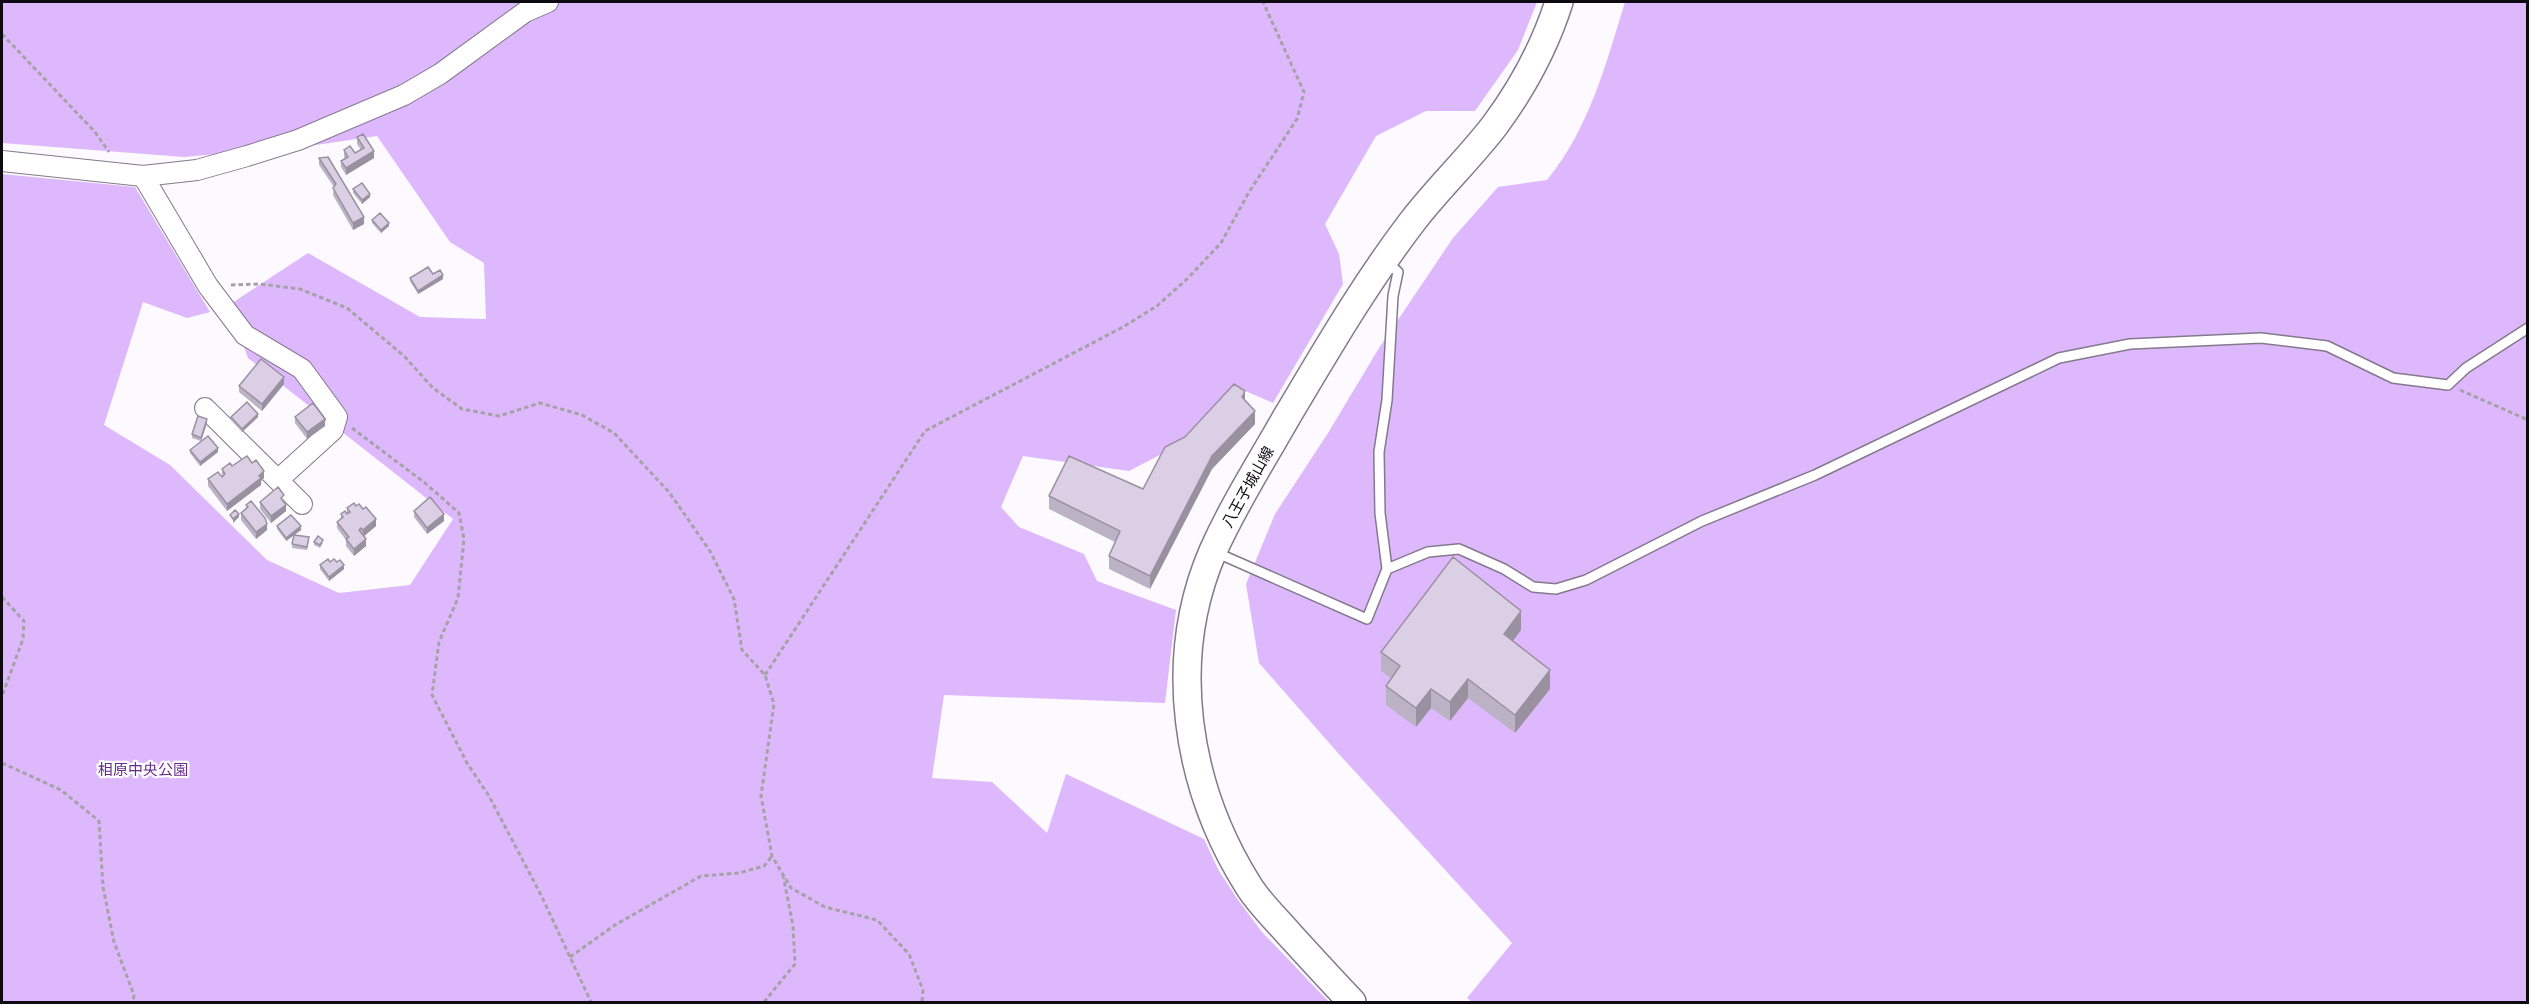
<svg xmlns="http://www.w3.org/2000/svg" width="2529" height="1004" font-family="'IBM Plex Sans','Noto Sans JP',sans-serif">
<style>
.green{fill:#deb8fd}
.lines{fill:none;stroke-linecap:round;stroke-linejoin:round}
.service-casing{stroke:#83798c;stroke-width:12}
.minor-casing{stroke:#83798c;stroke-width:22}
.secondary-casing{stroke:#83798c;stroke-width:30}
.path{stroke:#a5a2a7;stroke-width:3;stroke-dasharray:4.5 3;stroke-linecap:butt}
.service{stroke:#fff;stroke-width:9}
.minor{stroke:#fff;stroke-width:20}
.secondary{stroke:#fff;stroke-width:27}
.wall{fill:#bcb2c5}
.shaded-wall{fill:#9991a0}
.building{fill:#dbcfe5;stroke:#9991a0;stroke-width:1.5}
.labels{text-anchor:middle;stroke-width:4.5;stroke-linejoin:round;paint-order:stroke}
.street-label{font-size:15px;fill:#0e0a11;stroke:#fff}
.park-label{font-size:15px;fill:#672b8c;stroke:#fff}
</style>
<rect width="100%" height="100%" fill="#fcfafe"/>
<!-- green -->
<path class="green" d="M2,2H1537L1518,50L1475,111H1426L1376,136L1325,224L1339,254L1343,284L1273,403L1234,386L1181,444L1129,471L1023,456L1001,507L1019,527L1084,554L1097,581L1176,610L1165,703L944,695L932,778L992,782L1047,833L1066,774L1204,839L1219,871L1238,900L1262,932L1329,1002H2V174L135,187L210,312L187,318L143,302L104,425L170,465L267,560L339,593L410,585L453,519L248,358L229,305L308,253L420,317L486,319L484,263L450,242L377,136L316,145L184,157L2,143Z
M1625,2H2527V1002H1472L1467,998L1512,943L1338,753L1259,663L1246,584L1275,514L1328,433L1379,348L1453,238L1498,187L1547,180C1589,129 1606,64 1625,2Z"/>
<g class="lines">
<defs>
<path id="service" d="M1215,552L1367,619L1387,569L1380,513L1379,452L1387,400L1393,296L1398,272L1386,261
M1387,569L1428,552L1459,549L1504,569L1533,587L1556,589L1586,580L1702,521L1815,475L2059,358L2130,344L2261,338L2327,346L2393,378L2448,385L2466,368L2528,328"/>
<path id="minor" d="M2,161L143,176L197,170L247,156L298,140L404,95L440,74L525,12L548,2
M143,176L208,286L245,335L302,369L337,417L333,430L278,480
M205,408L302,504"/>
<path id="secondary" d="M1352,1002C1331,980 1310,957 1289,934C1275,918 1259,903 1248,885C1186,786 1166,660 1213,551C1234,504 1261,462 1286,418C1326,351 1364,285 1412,222C1438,188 1469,159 1495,125C1523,87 1545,46 1559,2"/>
</defs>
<!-- service casing -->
<use href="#service" class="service-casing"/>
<!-- minor casing -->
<use href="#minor" class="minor-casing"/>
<!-- secondary casing -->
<use href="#secondary" class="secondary-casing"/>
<!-- path -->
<path class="path" d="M2,34L95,132L109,152
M231,285L260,284L300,289L347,308L404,356L433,388L462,409L499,416L540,403L582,415L614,433L669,492L710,551L734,599L742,650L765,675L774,704L761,796L772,856L791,888L825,907L877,920L909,954L923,990L922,1002
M2460,390L2528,420
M352,428L425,483L459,513L464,539L458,598L439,642L432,695L467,763L489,796L541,895L591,1002
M2,597L24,621L23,639L2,696
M765,675L925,431L1123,327L1157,306L1187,279L1221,243L1249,192L1297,119L1304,92L1263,2
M2,763L61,790L99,821L103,887L114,942L134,995L133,1002
M570,957L615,925L701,876L739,873L764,866L772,856
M764,1002L795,964L793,926L783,875"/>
<!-- service -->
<use href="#service" class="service"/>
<!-- minor -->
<use href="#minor" class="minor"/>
<!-- secondary -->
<use href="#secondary" class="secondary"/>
</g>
<!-- wall -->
<path class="wall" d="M357,137L374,158L346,175L341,167V161L345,158L344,157V150L355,153L361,150L357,144Z
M319,158L364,224L353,230L333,195L334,187L319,165Z
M353,189L370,197L362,204L353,193Z
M372,220L389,226L381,233L372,223Z
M433,274L443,279L418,294L410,281V278Z
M284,384L262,411L239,392V386Z
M1245,401L1255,424L1212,469L1150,589L1109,569V556L1115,542L1049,509V496L1143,489L1185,437Z
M231,417H258L242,432L231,420Z
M295,417L325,426L307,439L295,423Z
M207,423L201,441L192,438V434Z
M190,450L218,452L200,466L190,453Z
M232,466L264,478L261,481V485L227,511L208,486V479L222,477V469Z
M260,502H284L286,511L271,523L260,509Z
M246,505L267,530L256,539L241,520V513L246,508Z
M356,506L376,526L364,536L366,546L354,556L346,546V540L337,528V522L341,518V514H347V508Z
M414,511L444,521L427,534L414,517Z
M277,526L301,530L294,535L309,540L307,550L292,548L294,535L286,541L277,529Z
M314,542L323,543L320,548L314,545Z
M330,562H337L344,569L329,581L320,569V565Z
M1521,630L1513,641L1550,689L1515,733L1468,698L1450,721L1431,708L1416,727L1386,705V686L1391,678L1381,671V652Z"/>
<!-- shaded-wall -->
<path class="shaded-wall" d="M374,151V158L346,175V168Z
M370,194V197L362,204V200Z
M364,217V224L353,230V223Z
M389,223V226L381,233V230Z
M443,275V279L418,294V291Z
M284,377V384L262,411V404Z
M1245,391V404L1242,397Z
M1255,411V424L1212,469L1150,589V576L1212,456Z
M258,414V417L242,432V429Z
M207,419V423L201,441V438Z
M325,419V426L307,439V432Z
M218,448V452L200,466V462Z
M264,471V478L261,481V485L227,511V504Z
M286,505V511L271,523V516Z
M239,514V517L233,523V519Z
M444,514V521L427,534V528Z
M376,519V526L363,537V530Z
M267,524V530L256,539V532Z
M301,526V530L286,541V538Z
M366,539V546L354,556V549Z
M344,565V569L329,581V577Z
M1521,611V630L1504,653V634Z
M1550,670V689L1515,733V715Z
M1468,679V698L1450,721V702Z
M1431,689V708L1416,727V708Z"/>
<!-- building -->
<path class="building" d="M363,134L374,151L346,168L341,161L348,157L344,150L350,146L355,153L364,148L357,137Z
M328,157L364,217L353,223L333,188L336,184L319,158Z
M362,183L370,194L362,200L353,189Z
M380,213L389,223L381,230L372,220Z
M428,267L433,274L440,270L443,275L418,291L410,278Z
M261,359L284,377L262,404L239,386Z
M1234,384L1245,391L1242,397L1255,411L1212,456L1150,576L1109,556L1120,531L1049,496L1069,456L1143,489L1165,447L1185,437Z
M247,402L258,414L242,429L231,417Z
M313,403L325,419L307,432L295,417Z
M198,416L207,419L201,438L192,434Z
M208,436L218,448L200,462L190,450Z
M247,456L252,463L256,460L264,471L259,476L261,478L227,504L208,479L218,472L222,477L225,474L222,469L230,463L232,466Z
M278,487L284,495L281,498L286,505L271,516L260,502Z
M430,497L444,514L427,528L414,511Z
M251,501L265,518L267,524L256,532L241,513L248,507L246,505Z
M354,503L356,506L359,504L363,509L366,507L376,519L363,530L361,528L359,530L366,539L354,549L346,539L349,537L337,522L343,517L341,514L345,511L347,514L350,512L347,508Z
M235,510L239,514L233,519L230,515Z
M291,515L301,526L286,538L277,526Z
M294,535L309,537L307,547L292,544Z
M318,536L323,540L320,545L314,542Z
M1453,557L1521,611L1504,634L1550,670L1515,715L1468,679L1450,702L1431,689L1416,708L1386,686L1400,666L1381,652Z
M328,559L330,562L334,559L337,562L340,560L344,565L329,577L320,565Z"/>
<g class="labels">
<!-- street labels -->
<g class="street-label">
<text transform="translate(1248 487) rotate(-61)" y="5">八王子城山線</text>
</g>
<!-- park labels -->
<g class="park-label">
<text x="143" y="775">相原中央公園</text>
</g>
</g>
<!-- border -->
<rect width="2529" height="1004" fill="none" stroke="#0e0a11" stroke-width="6"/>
</svg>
